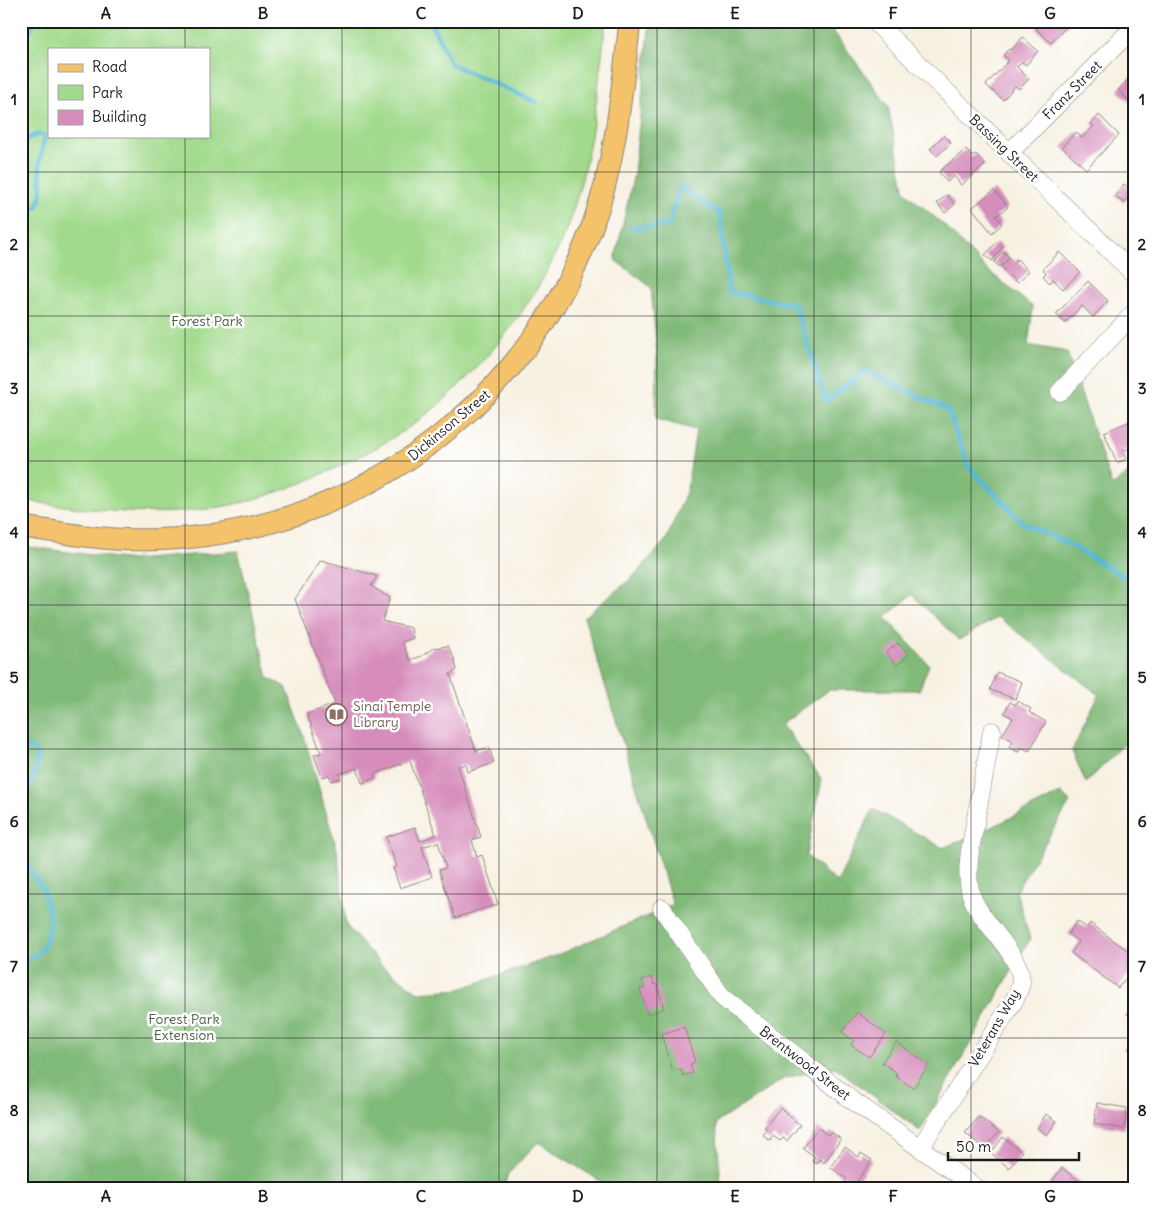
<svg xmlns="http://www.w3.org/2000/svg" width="1156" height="1210" font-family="Delius,sans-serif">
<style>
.green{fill:#a1da8c;stroke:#5e7b54;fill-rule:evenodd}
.forest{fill:#80ba78;stroke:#4e6b4a}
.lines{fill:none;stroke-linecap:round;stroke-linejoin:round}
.stream{stroke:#53b7d2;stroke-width:5}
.building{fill:#d68dbb}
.minor-casing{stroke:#8a867f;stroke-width:19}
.major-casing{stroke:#8a867f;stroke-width:23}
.minor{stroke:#fff;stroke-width:18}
.major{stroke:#f3c26a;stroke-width:21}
.grid{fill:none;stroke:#1c1c1c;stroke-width:1;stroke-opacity:0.55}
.labels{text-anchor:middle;stroke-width:5;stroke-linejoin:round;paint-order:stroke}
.street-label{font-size:14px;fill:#1c1c1c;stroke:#fff}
.park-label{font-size:14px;fill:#4b5e43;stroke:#fff}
.education-label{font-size:14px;fill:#785e54;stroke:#fff;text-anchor:start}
.neatline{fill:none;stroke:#1c1c1c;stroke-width:2}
.grid-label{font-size:16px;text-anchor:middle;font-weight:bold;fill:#1c1c1c}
</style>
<rect width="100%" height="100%" fill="#fff"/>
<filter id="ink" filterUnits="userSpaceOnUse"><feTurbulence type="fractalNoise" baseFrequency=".02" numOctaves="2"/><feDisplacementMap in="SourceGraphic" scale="10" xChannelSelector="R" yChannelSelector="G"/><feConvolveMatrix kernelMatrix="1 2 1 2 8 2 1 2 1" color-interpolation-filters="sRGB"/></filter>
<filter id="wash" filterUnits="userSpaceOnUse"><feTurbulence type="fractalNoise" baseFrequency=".0096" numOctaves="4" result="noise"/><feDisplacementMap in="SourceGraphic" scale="20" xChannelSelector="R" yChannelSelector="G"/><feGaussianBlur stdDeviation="1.12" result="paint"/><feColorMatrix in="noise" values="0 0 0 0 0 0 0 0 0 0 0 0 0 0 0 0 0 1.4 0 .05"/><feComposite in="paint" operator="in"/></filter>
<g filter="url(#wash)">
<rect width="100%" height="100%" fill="#f7f1e2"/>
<!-- green -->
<path class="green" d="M21,21H606C597,93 592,164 565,232C540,298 486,365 432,410C405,432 374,450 342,465C291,489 244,507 187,511C131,516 77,508 21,500ZM49,49H209V136H49Z"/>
<!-- forest -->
<path class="forest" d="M650,21H833L831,28L888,106L905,192L945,226L986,269L1033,307L1028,345L1067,352L1112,486L1135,468V752L1124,744L1086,783L1072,751L1099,695L998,617L959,640L912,595L885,617L929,665L919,690H829L782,724L822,780L806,855L837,883L873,809L943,848L996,825L1061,793L1070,802L1016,891L1030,939L920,1131L835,1067L785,1078L716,1123L721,1186L729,1189H613L538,1142L508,1174L503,1189H21V546L132,560L238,551L268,678L286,687L303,733L337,850L346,925L382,966L418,992L460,989L555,956L673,905L584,617L633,577L666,540L687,490L696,430L656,419L657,354L651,287L615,260L634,174Z"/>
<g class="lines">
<!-- stream -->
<path class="stream" d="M430,21L451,64L536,102
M21,37L30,30L35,21
M21,142L38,134L44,136C44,146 40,155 40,164C39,181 46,190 37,207L30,209L24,206L21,208
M630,228L669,225L680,187L720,214L729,292L795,305L826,401L865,371L948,410L968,466L1023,523L1067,543L1135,583
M21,325C33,344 31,347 21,366
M21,746C52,747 30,787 21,801
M21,846L32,873L43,890L50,918L49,928L43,947L37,954L21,963
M21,1057L24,1067L21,1077
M21,1167V1174"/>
</g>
<g id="blocks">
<!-- building -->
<path class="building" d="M1043,21H1065L1069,24L1051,43L1036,29Z
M1023,37L1038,51L1026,65L1022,62L1017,67L1029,79L1019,89L1015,86L1003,100L986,85L1009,60L1003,55L1009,49L1011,50Z
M1135,72V101L1132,104L1118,90Z
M1099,115L1119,135L1086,169L1062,147L1076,132L1082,138L1094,126L1091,124Z
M944,135L951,143L937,156L930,149Z
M966,149L972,157L976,154L985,165L961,185L954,176L947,182L939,172Z
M1124,184L1133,191L1124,203L1115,196Z
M994,190L1008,207L996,216L1002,224L992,233L972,208Z
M947,195L955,204L945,213L937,203Z
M997,242L1003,247L992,261L985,255Z
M1003,251L1009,257L1000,267L994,262Z
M1059,252L1080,272L1063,289L1053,279L1050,283L1043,276L1046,273L1043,269Z
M1009,258L1014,262L1017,259L1029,271L1017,283L1001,267Z
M1088,281L1108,301L1093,317L1082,306L1065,323L1056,314Z
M1135,419V446L1123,451L1126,459L1117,463L1104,432Z
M321,560L377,576L371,586L390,598L382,621L411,628L413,638L402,642L410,660L422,656L433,648L448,646L454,658L457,670L450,674L476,751L489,747L494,763L468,772L466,764L458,766L481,837L472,840L477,857L482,855L498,904L455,918L439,870L446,868L438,842L422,847L432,877L400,888L393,868L397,867L386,837L415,827L420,841L436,835L410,761L374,774L375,778L362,783L357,768L339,774L341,778L332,781L329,775L322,777L314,755L321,753L307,714L335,704L295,599Z
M898,643L909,655L897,665L886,653Z
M997,672L1022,682L1016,699L990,690Z
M1018,701L1031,709L1029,712L1046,722L1029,751L1021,747L1018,752L1009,747L1013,741L1002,735L1013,718L1004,713L1010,702L1015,705Z
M1077,921L1087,928L1090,923L1135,956L1134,979L1128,975L1118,988L1071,953L1079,942L1068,934Z
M652,977L654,985L657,984L664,1009L647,1014L640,989L645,988L642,980Z
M1135,1001V1018L1127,1014Z
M857,1012L886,1034L869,1057L851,1045L854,1041L842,1032Z
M684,1027L695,1062L690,1064L693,1073L683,1076L681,1069L673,1071L661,1034Z
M1135,1040V1054L1128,1049Z
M896,1042L929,1065L913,1088L895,1076L897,1073L882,1062Z
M1097,1103L1127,1108L1124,1129L1094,1124Z
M780,1108L800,1125L787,1141L783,1138L780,1141L773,1136L770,1141L763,1135L767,1130L764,1128Z
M1046,1114L1057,1121L1047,1135L1037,1128Z
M979,1117L999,1132L985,1149L965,1133Z
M818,1128L828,1135L831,1132L841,1139L824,1163L820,1159L817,1164L812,1161L815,1157L803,1148Z
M1134,1131H1135V1156L1129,1154Z
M1003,1137L1022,1152L1009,1168L991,1153Z
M845,1147L859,1157L861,1153L872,1160L855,1184L853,1183L850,1187L844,1183L847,1179L830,1167Z
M1062,1168L1086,1186L1084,1189H1054L1049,1185Z"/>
</g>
</g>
<g filter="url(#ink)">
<use href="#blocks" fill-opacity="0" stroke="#8a867f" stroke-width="1"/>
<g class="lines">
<defs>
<path id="minor" d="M874,21L1135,275
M1009,153L1135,26
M1060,392L1135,312
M662,908L722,997L849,1098L978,1189
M920,1148L1015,999C1017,994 1021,987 1021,981C1021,953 979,922 971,894C967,880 968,865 970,851L992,731"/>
<path id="major" d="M21,527C48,530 76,536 103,538C130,541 159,540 186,538C370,521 530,398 593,224C616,160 622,89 630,21"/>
</defs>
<!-- minor casing -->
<use href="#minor" class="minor-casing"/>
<!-- major casing -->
<use href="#major" class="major-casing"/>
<!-- minor -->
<use href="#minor" class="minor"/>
<!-- major -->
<use href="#major" class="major"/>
</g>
</g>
<!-- grid -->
<path class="grid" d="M185,21V49M342,21V1189M499,21V1189M657,21V1189M814,21V1189M971,21V1189M185,136V1189M21,172H1135M21,316H1135M21,461H1135M21,605H1135M21,749H1135M21,894H1135M21,1038H1135"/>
<!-- icons -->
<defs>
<symbol id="library-ring" viewBox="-11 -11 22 22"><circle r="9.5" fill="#fff" stroke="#8d6e63" stroke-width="1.5"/><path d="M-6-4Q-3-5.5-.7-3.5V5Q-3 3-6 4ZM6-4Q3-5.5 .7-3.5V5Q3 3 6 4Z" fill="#8d6e63"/></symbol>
</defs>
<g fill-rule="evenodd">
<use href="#library-ring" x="324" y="702" width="25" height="25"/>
</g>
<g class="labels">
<!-- street labels -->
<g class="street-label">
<text transform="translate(1072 90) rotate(-45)" y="5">Franz Street</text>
<text transform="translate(1004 148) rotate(44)" y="5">Bassing Street</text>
<text transform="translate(449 425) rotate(-40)" y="5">Dickinson Street</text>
<text transform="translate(994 1028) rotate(-60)" y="5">Veterans Way</text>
<text transform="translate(805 1063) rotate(38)" y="5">Brentwood Street</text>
</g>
<!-- park labels -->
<g class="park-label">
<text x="207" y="326">Forest Park</text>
<text x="184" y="1024">Forest Park<tspan x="184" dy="16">Extension</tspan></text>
</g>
<!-- education labels -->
<g class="education-label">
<text x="353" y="711">Sinai Temple<tspan x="353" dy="16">Library</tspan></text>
</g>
</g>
<!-- margin -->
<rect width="1156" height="1210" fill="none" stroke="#fff" stroke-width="55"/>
<!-- legend -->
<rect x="48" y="48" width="162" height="90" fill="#ffffff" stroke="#a4a4a4"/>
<rect x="58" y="64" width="25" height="8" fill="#f3c26a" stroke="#a4a4a4"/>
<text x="92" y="72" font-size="15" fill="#1c1c1c">Road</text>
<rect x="58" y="85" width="25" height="15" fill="#a1da8c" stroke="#a4a4a4"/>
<text x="92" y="98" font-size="15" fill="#1c1c1c">Park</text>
<rect x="58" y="110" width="25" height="15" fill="#d68dbb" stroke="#a4a4a4"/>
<text x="92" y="122" font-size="15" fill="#1c1c1c">Building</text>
<!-- scale -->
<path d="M948 1152v8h131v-8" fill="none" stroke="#1c1c1c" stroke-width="2.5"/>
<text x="956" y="1152" font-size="15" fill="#1c1c1c" stroke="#ffffff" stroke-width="4" paint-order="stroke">50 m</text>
<rect x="28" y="28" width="1100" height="1154" class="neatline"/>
<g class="grid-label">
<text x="106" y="19">A</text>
<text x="263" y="19">B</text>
<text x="421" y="19">C</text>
<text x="578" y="19">D</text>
<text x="735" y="19">E</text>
<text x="893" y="19">F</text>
<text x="1050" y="19">G</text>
<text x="14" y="105">1</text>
<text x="1142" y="105">1</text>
<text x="14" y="250">2</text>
<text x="1142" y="250">2</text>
<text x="14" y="394">3</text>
<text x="1142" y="394">3</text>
<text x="14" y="538">4</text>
<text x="1142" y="538">4</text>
<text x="14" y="683">5</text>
<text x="1142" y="683">5</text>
<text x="14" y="827">6</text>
<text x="1142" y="827">6</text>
<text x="14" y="972">7</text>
<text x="1142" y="972">7</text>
<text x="14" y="1116">8</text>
<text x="1142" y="1116">8</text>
<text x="106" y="1202">A</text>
<text x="263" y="1202">B</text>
<text x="421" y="1202">C</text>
<text x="578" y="1202">D</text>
<text x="735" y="1202">E</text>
<text x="893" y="1202">F</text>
<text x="1050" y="1202">G</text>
</g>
</svg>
